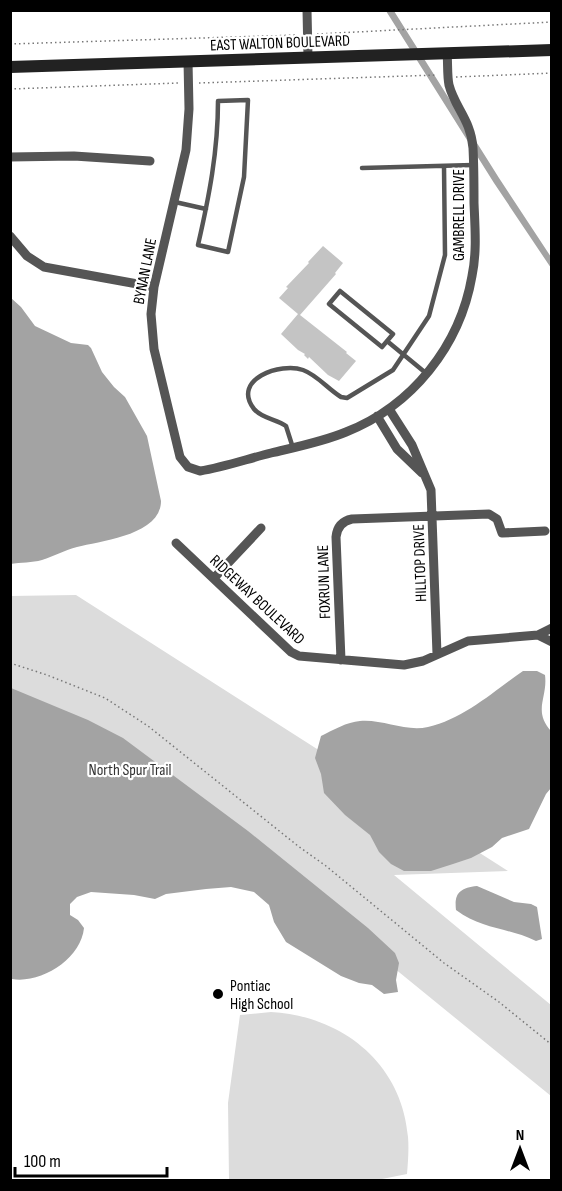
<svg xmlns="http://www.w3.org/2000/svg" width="562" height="1191" font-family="'Sofia Sans Condensed',sans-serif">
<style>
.green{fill:#dcdcdc}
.water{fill:#a3a3a3}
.building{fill:#c4c4c4}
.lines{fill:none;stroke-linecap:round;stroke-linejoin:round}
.path{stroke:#777;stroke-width:1.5;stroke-dasharray:1.5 3;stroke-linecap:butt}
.service{stroke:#555;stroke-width:4.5}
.minor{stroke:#555;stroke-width:9}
.secondary{stroke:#222;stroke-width:12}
.poi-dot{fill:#000;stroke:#fff;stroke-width:2}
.labels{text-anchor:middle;stroke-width:4.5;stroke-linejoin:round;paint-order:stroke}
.street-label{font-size:16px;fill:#000;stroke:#fff}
.park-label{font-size:16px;fill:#333;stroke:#fff}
.poi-label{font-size:16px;fill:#000;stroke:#fff;text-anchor:start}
</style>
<rect width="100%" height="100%" fill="#fff"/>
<!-- green -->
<path class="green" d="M76,595L508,871L394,875L551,1005V1096L286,880L11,892L10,596Z
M271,1012C342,1016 402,1063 408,1137C409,1149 408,1162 407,1174L377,1180H229L228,1103L240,1015Z"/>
<!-- water -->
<path class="water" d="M386,11H394L499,178L551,257V268L494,183Z
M11,298L21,307L35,326L71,343L88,345L91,348L102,372L114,387L125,397L147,436L161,501C161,535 101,541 77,547C65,550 54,556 42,560C32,563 21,562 10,564Z
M523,671H537L545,675C548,698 532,711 552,732L551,788L546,794L529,829L502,838L492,847L471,858L453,864L431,871H404L391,864L379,852L370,835L345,815L324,793L321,774L315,758L321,736C333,730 347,722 360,721C383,719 405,732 428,727C464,719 494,691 523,671Z
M11,688L88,720L123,738L248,831L368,928L395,953L399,963L396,980L398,992L384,994L372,985L359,983L341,976L286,942L274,922L269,905L254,892L231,887L206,889L166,894L155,899L134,895L91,892L77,897L70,904V915L78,920L84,928C81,959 41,984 12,979Z
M477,886L514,902L531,904L537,907L542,939L536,941C507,927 483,930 456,910C454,893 460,888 477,886Z"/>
<!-- building -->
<path class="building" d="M323,246L343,263L335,273L336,274L300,315L347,352L346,353L356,361L339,381L328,375L309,357L308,359L304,355L305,354L298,350L281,334L298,314L279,298L288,288L286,287L309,263L308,262Z"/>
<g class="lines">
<!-- path -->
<path class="path" d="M317,34L552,22
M10,44L297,35
M456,77L552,73
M199,83L437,75
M10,89L179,83
M10,663L47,675L105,698L148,726L298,846L326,866L444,963L499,1002L552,1045"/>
<!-- service -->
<path class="service" d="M248,100L244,177L228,252L198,245C209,197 218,151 218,101Z
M362,168L473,165
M175,202L206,209
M340,291L393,334L382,347L329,304Z
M387,341L427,374
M293,448L286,426C277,419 262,419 254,409C231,379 281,362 303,370C317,375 328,389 341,397L347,398L393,370L429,316L445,255L444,166"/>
<!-- minor -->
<path class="minor" d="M307,10L308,57
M188,61L189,109L186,150L154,287L151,314L154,349L180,457L188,467L200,471C224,467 247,459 271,453C296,447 322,442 346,432C412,406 460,346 472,276C477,252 475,228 474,203C474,185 474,167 473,148C471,120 455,108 449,85C447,75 448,63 447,53
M10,157L74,156L150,161
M10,236L27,256L44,267L154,287
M389,409L412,445L431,490L437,654
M377,416L397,449L422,473
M176,543L291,652L299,656L404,665L423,661L468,641L538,635L552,628
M214,578L261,528
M538,635L552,642
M341,660L336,537C337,527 342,521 352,519L489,514L497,519L502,533L545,531"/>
<!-- secondary -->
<path class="secondary" d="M10,67L552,50"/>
</g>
<!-- markers -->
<circle class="poi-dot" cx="218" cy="994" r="6"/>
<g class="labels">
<!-- street labels -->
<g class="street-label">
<text transform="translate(280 42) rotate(-2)" y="6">EAST WALTON BOULEVARD</text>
<text transform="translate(458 215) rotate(-90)" y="6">GAMBRELL DRIVE</text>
<text transform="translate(144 271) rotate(-79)" y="6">BYNAN LANE</text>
<text transform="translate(419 563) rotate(-92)" y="6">HILLTOP DRIVE</text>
<text transform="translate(323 582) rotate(-92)" y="6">FOXRUN LANE</text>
<text transform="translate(258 599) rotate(43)" y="6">RIDGEWAY BOULEVARD</text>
</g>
<!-- park labels -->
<g class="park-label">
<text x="130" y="775">North Spur Trail</text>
</g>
<!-- poi labels -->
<g class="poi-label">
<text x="230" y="991">Pontiac<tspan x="230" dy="18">High School</tspan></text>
</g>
</g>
<!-- border -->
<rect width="562" height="1191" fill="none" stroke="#000000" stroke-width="24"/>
<!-- north arrow -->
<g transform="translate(520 1149)" stroke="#ffffff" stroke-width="4.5" paint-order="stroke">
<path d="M0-4.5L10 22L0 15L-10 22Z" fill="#000000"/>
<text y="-9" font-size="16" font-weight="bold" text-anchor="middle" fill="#000000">N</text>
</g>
<!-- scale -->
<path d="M15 1167v9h152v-9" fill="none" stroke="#000000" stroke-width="3"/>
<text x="24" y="1167" font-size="18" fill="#000000" stroke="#ffffff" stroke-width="4.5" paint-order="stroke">100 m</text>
</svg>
